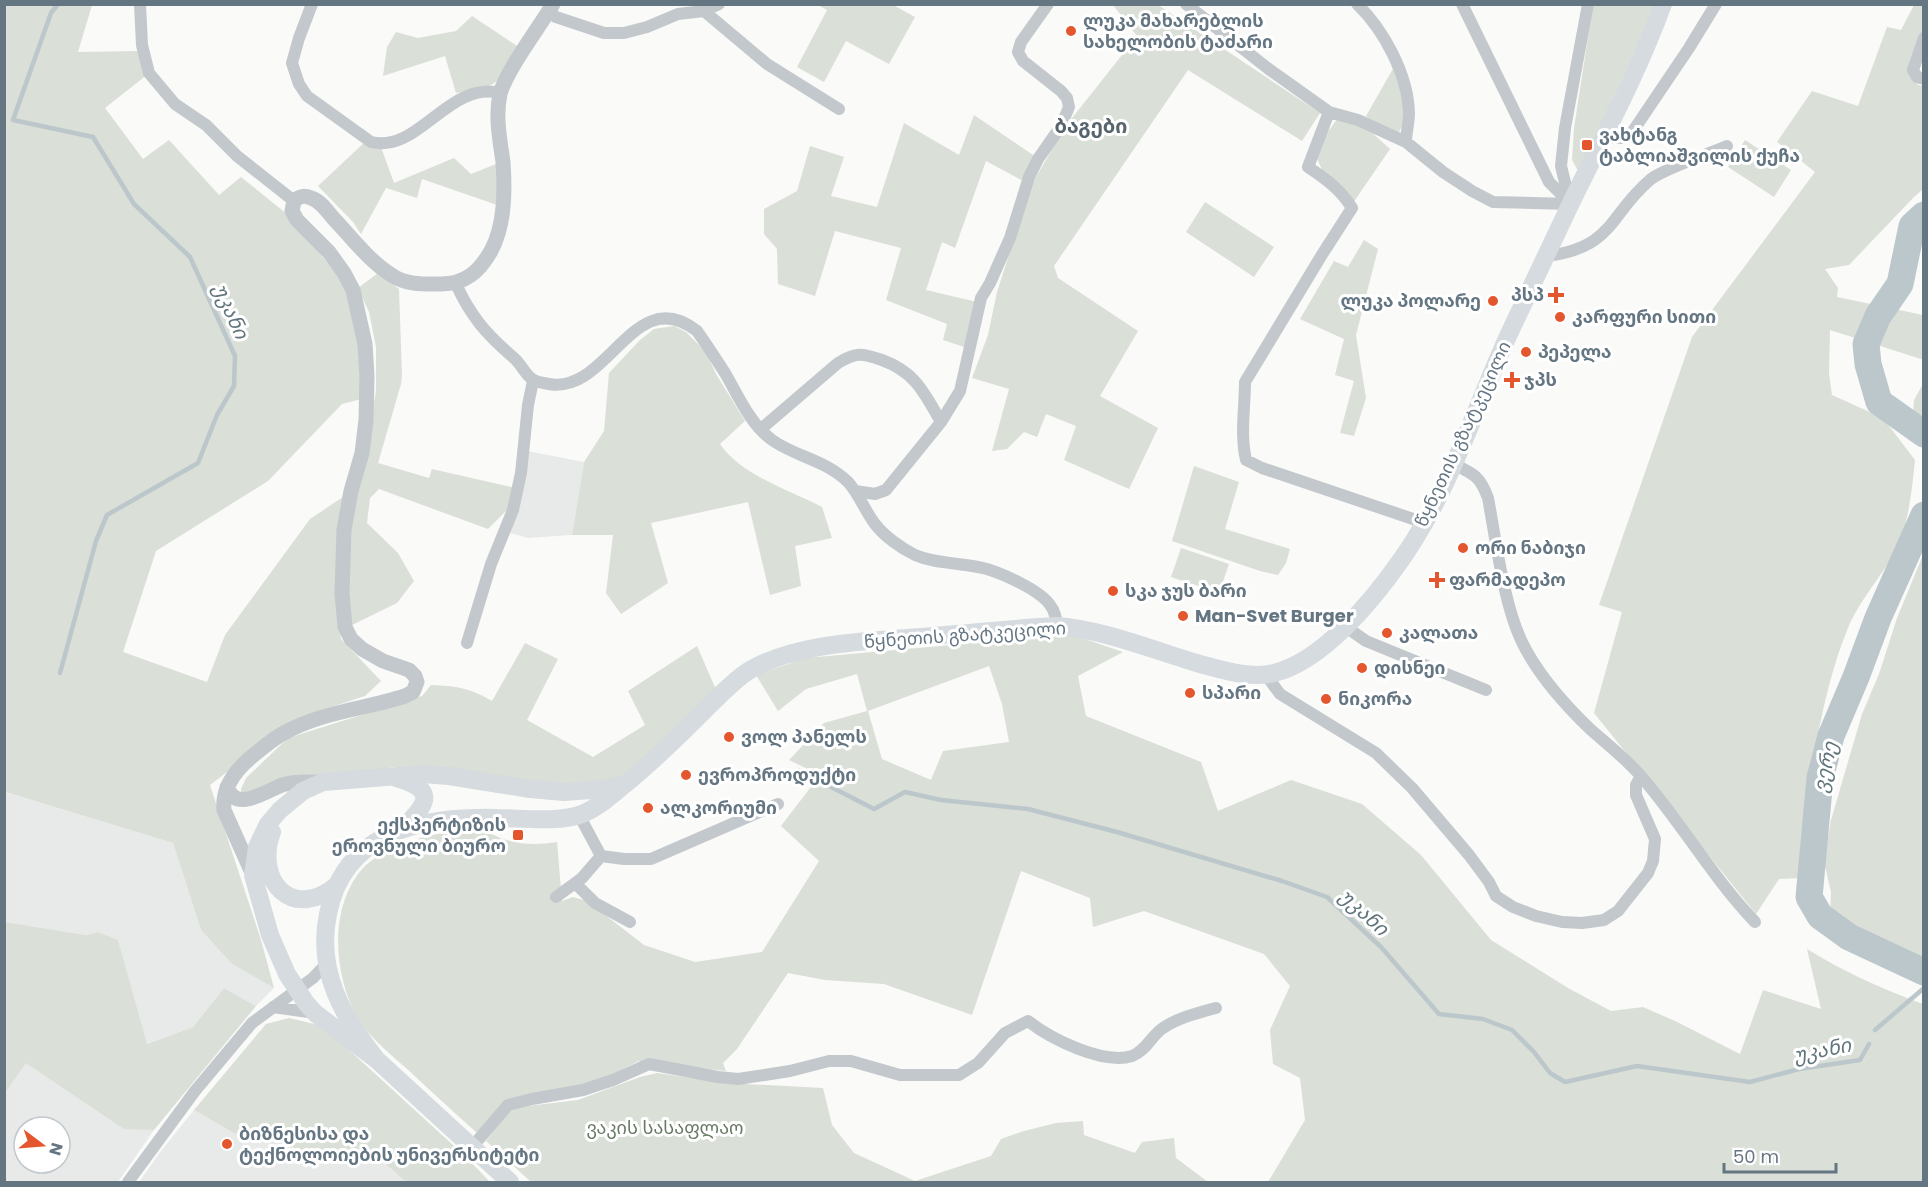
<svg xmlns="http://www.w3.org/2000/svg" width="1928" height="1187" font-family="Poppins,'Noto Sans Georgian',sans-serif">
<style>
.built{fill:#e8e9e9;fill-rule:evenodd}
.green{fill:#dadfd7;fill-rule:evenodd}
.lines{fill:none;stroke-linecap:round;stroke-linejoin:round}
.stream{stroke:#bbc7cb;stroke-width:4.5}
.river{stroke:#bbc7cb;stroke-width:27}
.minor{stroke:#c3c8cc;stroke-width:12}
.tertiary{stroke:#c3c8cc;stroke-width:15}
.secondary{stroke:#d6dbdf;stroke-width:18}
.poi-dot{fill:#e4572e;stroke:#fff;stroke-width:2}
.labels{text-anchor:middle;stroke-width:6;stroke-linejoin:round;paint-order:stroke}
.poi-label{font-size:18px;font-weight:bold;fill:#657683;stroke:#fff;text-anchor:start}
.street-label{font-size:18px;fill:#657683;stroke:#fff}
.park-label{font-size:18px;fill:#687a64;stroke:#fff}
.neighbourhood-label{font-size:20px;font-weight:bold;fill:#57646e;stroke:#fff}
.water-label{font-size:20px;font-style:italic;fill:#60757c;stroke:#fff}
</style>
<rect width="100%" height="100%" fill="#fafaf8"/>
<!-- built -->
<path class="built" d="M527,451L584,462L572,535L528,538L510,533Z
M4,792L173,843L201,930L232,964L274,988L256,1006L224,988L193,1027L146,1044L118,940L98,932L86,935L5,922Z
M26,1062L124,1128L154,1130L118,1182H5V1093ZM24,1127H60V1163H24Z
M194,1110L239,1136L274,1137L302,1152L380,1159L406,1182H139L161,1151Z"/>
<!-- green -->
<path class="green" d="M4,5H92L78,52L138,51L148,74L105,108L143,159L169,140L219,195L241,177L293,219L342,281L355,311L365,398L342,404L268,481L156,551L123,652L207,682L225,635L310,519L343,497L335,590L341,639L381,681L365,696L307,715L287,726L210,785L261,940L274,988L232,964L201,930L173,843L5,792Z
M818,5H893L915,17L889,64L846,41L824,82L797,67L827,10Z
M1113,5H1158L1320,113L1302,141L1188,70L1054,266L1058,278L1138,331L1100,396L1158,428L1129,489L1064,460L1076,426L1046,414L1037,437L1024,432L1007,449L992,451L1009,389L972,378L988,335L997,292L1032,184L1065,127L1137,36Z
M1593,5H1655L1645,29L1580,170L1577,169L1572,160L1574,128Z
M1914,5H1923V31L1910,70L1918,85L1923,86V189L1913,198L1849,265L1825,269L1838,288L1837,297L1923,315L1924,360L1830,330L1829,374L1832,395L1883,418L1915,460C1912,489 1909,523 1896,549C1883,575 1862,597 1850,623C1832,665 1822,711 1814,756C1806,798 1799,835 1800,878L1779,879L1756,914L1594,713L1622,612L1599,605L1692,337L1815,172L1777,142L1812,91L1858,106L1887,27L1901,30Z
M472,16L520,48L499,80L489,86L456,93L445,56L383,76L387,47L396,32L418,38L456,31Z
M1394,67L1403,85L1405,120L1394,142L1366,116Z
M974,115L1036,157L1023,181L986,161L955,248L942,242L926,290L977,302L964,347L943,340L947,324L886,300L901,248L835,231L815,296L778,284L777,249L764,234V209L797,191L810,146L844,157L831,196L877,207L904,123L959,155Z
M1337,119L1359,121L1390,149L1353,203L1322,170L1316,156L1319,144Z
M367,140L381,147L394,183L454,158L471,174L501,162L500,206L422,179L417,198L386,188L361,234L353,222L318,186Z
M1745,140L1791,170L1774,197L1728,167Z
M1205,202L1274,247L1254,277L1186,232Z
M1364,240L1378,249L1356,335L1366,398L1354,436L1340,433L1354,381L1335,375L1344,339L1300,319L1334,261L1348,267Z
M378,273L399,289L402,375L401,384L378,463L429,478L432,469L516,488L510,507L488,529L379,489L370,498L367,523L398,553L414,581L397,603L352,625L347,603L348,520L369,432L376,391V347L369,312L358,288Z
M674,326L686,332L706,352L716,374L745,421L720,444C741,475 789,490 822,507L832,538L795,546L801,586L770,595L748,502L651,523L668,583L621,614L606,593L613,535H572L584,462L604,431L609,373L640,340L654,329Z
M1923,384V423L1913,414L1914,400Z
M1194,466L1239,482L1225,529L1290,549L1286,563L1278,575L1260,571L1172,541Z
M1181,548L1229,564L1219,593L1171,577Z
M1923,555V970L1849,934L1830,915L1831,892L1824,862L1831,820L1862,714L1879,674L1897,618Z
M1061,635L1079,637L1123,652L1078,676L1086,716L1201,762L1218,811L1291,780L1362,804L1421,855L1491,940L1568,988L1611,1011L1643,1007L1675,1021L1740,1054L1763,990L1821,1009L1807,949C1844,972 1882,989 1923,1004V1182H1268L1305,1120L1300,1078L1273,1064L1270,1030L1290,986L1264,954L1144,911L1093,927L1090,898L1021,871L972,1015L884,984L825,980L788,973L737,1049L723,1063L726,1071L639,1061L613,1074L583,1085L507,1102L479,1132H476C452,1111 429,1089 406,1068C392,1056 378,1044 366,1030C333,988 325,905 366,865C382,851 408,841 428,836C447,831 471,830 491,834C495,835 499,838 503,839C521,845 539,845 557,842L562,901L573,897L587,901L644,945L695,962L762,952L819,861L781,826L820,775L789,760L824,723L867,711L857,674L806,689L778,711L756,675L806,658ZM989,666L1002,704L1009,742L943,751L931,780L882,759L868,711Z
M525,643L558,659L527,720L593,757L645,725L628,691L697,646L717,692L627,773L584,788L457,770L395,767L339,774L241,800V789L246,778L288,738L422,696L431,685C456,686 470,688 492,701Z
M5,922L86,935L98,932L118,940L147,1044L193,1027L224,988L256,1006L154,1130L124,1129L26,1063L5,1093Z
M289,1018L323,1026L466,1157L490,1182H406L380,1159L302,1152L274,1137L239,1136L194,1110L266,1024Z
M657,1073L726,1083L823,1088L832,1125L854,1153L915,1181L991,1156L1001,1139L1024,1131L1056,1123L1083,1121L1084,1135L1135,1153L1142,1142L1174,1138L1176,1158L1208,1182H531L486,1141L511,1108L578,1100L640,1077Z"/>
<g class="lines">
<!-- stream -->
<path class="stream" d="M58,4L51,13L13,120L93,137L134,204L190,257L235,356L234,386L217,415L198,463L107,515L96,541L60,673
M798,770L874,809L905,792L941,800L1028,809L1117,832L1282,881L1327,897L1381,947L1439,1014L1483,1019L1512,1030L1534,1052L1550,1073L1565,1082L1637,1066L1750,1082L1799,1069L1860,1060L1869,1044
M1875,1030L1924,988"/>
<!-- river -->
<path class="river" d="M1924,215L1912,226L1900,284L1878,316L1866,344L1868,364L1879,402L1924,434
M1924,515L1878,618L1856,677L1831,736L1820,778L1809,897L1820,916L1849,937L1924,972"/>
<!-- minor -->
<path class="minor" d="M140,4L142,45L149,73L175,104L206,125L237,156L294,201
M312,4L299,38L292,63L299,84L307,96L371,142C419,154 448,80 501,93
M1186,4L1270,70L1329,112L1358,120L1406,142L1443,172L1472,191L1493,202L1571,204
M1357,4C1384,30 1408,75 1409,113C1409,123 1406,133 1406,142
M1462,4L1549,182L1571,204
M704,11L767,64L839,109
M549,12L556,17L604,33H624L647,27L678,14L704,11L719,4
M1924,38L1913,70L1917,77L1924,79
M1329,112L1308,167C1326,179 1341,190 1352,208L1323,253L1245,382C1245,408 1240,434 1246,460L1262,468L1425,523
M1604,138H1623L1631,134L1689,48L1716,4
M1570,203L1561,166L1565,128L1588,4
M1547,256C1615,247 1608,215 1651,179C1665,168 1709,154 1727,146
M456,284C471,317 487,335 514,358C521,364 525,374 532,379C536,382 544,383 549,384C608,395 634,281 697,331C707,345 716,359 725,373C738,395 750,424 772,440C796,457 826,460 848,482C859,494 865,511 875,524C884,536 901,548 915,555C938,565 963,562 987,569C1003,574 1040,590 1050,605C1055,611 1056,618 1057,626
M761,429L838,363C856,352 862,353 882,360C915,372 924,392 941,422
M1453,464C1474,474 1480,476 1488,498C1496,540 1503,601 1521,640C1536,672 1564,704 1590,729C1607,744 1625,758 1640,775C1681,822 1712,877 1755,922
M855,491L875,494L886,490L941,422L960,391L981,298L990,283L1010,238L1029,177L1038,159L1061,126L1069,107L1067,98L1061,91L1023,61L1018,52L1021,42L1048,4
M1346,627L1366,641L1486,690
M467,643L491,564L513,510L521,473L528,405L533,381
M1266,675L1280,694L1376,753L1412,788L1469,855L1489,882L1496,896L1513,907L1536,916L1562,922L1582,923L1604,920L1618,911L1648,873L1653,861L1655,839L1636,795V785L1641,776
M601,856L624,859H651L778,804
M575,883L595,903L630,922
M556,897L582,878L601,856L579,815
M273,1007L315,1013
M472,1147L508,1105L532,1099L583,1090L613,1080L649,1064L718,1077L738,1079L790,1071L829,1061H851L900,1075H959L978,1063L1005,1033L1028,1021C1051,1039 1103,1065 1132,1056C1146,1051 1152,1035 1163,1028C1179,1017 1198,1013 1216,1008
M128,1182L195,1091L252,1023L313,978L327,963"/>
<!-- tertiary -->
<path class="tertiary" d="M227,787C236,813 266,791 282,785C294,781 307,782 320,782
M253,875L224,810C222,789 234,772 249,759C260,750 270,741 282,734C320,712 365,709 405,696L413,692L417,682L415,676L409,670L383,661L362,649L351,639L345,627L342,593L344,530L351,491L362,453L366,420L367,376L365,344L353,290L344,273L329,252L297,220L292,211L294,201C300,196 304,195 311,198C321,201 327,211 334,219C352,238 370,262 393,276C407,285 424,284 441,284C465,284 479,272 491,251C505,225 505,191 503,162C500,140 495,117 500,94C507,69 539,28 553,4"/>
<!-- secondary -->
<path class="secondary" d="M396,778C436,790 429,802 404,827
M272,832C254,881 293,923 338,884
M377,1060C343,1017 316,971 328,914C344,830 425,816 497,818C521,818 559,823 582,814C597,808 610,797 623,786C650,764 675,740 700,715C714,701 728,686 744,674C792,641 875,641 933,636C974,633 1016,628 1057,626C1106,630 1152,650 1200,664C1223,670 1250,679 1274,673C1323,661 1373,600 1401,560C1449,492 1474,411 1508,336C1529,292 1550,247 1571,203C1603,137 1638,73 1663,4
M510,1182L377,1060L315,1013L306,1003L287,974L270,935L253,875L257,847L268,824L280,810L303,791L323,782L423,774L449,776L530,789L564,792L604,789L622,784"/>
</g>
<!-- markers -->
<g class="poi-dot">
<circle cx="1071" cy="31" r="6"/>
<rect x="1581" y="139" width="12" height="12" rx="3"/>
<path d="M1553 286h6v6h6v6h-6v6h-6v-6h-6v-6h6z"/>
<circle cx="1493" cy="301" r="6"/>
<circle cx="1560" cy="317" r="6"/>
<circle cx="1526" cy="352" r="6"/>
<path d="M1509 371h6v6h6v6h-6v6h-6v-6h-6v-6h6z"/>
<circle cx="1463" cy="548" r="6"/>
<path d="M1434 571h6v6h6v6h-6v6h-6v-6h-6v-6h6z"/>
<circle cx="1113" cy="591" r="6"/>
<circle cx="1183" cy="616" r="6"/>
<circle cx="1387" cy="633" r="6"/>
<circle cx="1362" cy="668" r="6"/>
<circle cx="1190" cy="693" r="6"/>
<circle cx="1326" cy="699" r="6"/>
<circle cx="729" cy="737" r="6"/>
<circle cx="686" cy="775" r="6"/>
<circle cx="648" cy="808" r="6"/>
<rect x="512" y="829" width="12" height="12" rx="3"/>
<circle cx="227" cy="1144" r="6"/>
</g>
<g class="labels">
<!-- poi labels -->
<g class="poi-label">
<text x="1083" y="27">ლუკა მახარებლის<tspan x="1083" dy="21">სახელობის ტაძარი</tspan></text>
<text x="1599" y="141">ვახტანგ<tspan x="1599" dy="21">ტაბლიაშვილის ქუჩა</tspan></text>
<text x="1544" y="301" text-anchor="end">პსპ</text>
<text x="1481" y="307" text-anchor="end">ლუკა პოლარე</text>
<text x="1572" y="323">კარფური სითი</text>
<text x="1538" y="358">პეპელა</text>
<text x="1524" y="386">ჯპს</text>
<text x="1475" y="554">ორი ნაბიჯი</text>
<text x="1449" y="586">ფარმადეპო</text>
<text x="1125" y="597">სკა ჯუს ბარი</text>
<text x="1195" y="622">Man-Svet Burger</text>
<text x="1399" y="639">კალათა</text>
<text x="1374" y="674">დისნეი</text>
<text x="1202" y="699">სპარი</text>
<text x="1338" y="705">ნიკორა</text>
<text x="741" y="743">ვოლ პანელს</text>
<text x="698" y="781">ევროპროდუქტი</text>
<text x="660" y="814">ალკორიუმი</text>
<text x="506" y="831" text-anchor="end">ექსპერტიზის<tspan x="506" dy="21">ეროვნული ბიურო</tspan></text>
<text x="239" y="1140">ბიზნესისა და<tspan x="239" dy="21">ტექნოლოიების უნივერსიტეტი</tspan></text>
</g>
<!-- street labels -->
<g class="street-label">
<text transform="translate(1463 434) rotate(-65)" y="6">წყნეთის გზატკეცილი</text>
<text transform="translate(965 635) rotate(-4)" y="6">წყნეთის გზატკეცილი</text>
</g>
<!-- park labels -->
<g class="park-label">
<text x="665" y="1134">ვაკის სასაფლაო</text>
</g>
<!-- neighbourhood labels -->
<g class="neighbourhood-label">
<text x="1091" y="133">ბაგები</text>
</g>
<!-- water labels -->
<g class="water-label">
<text transform="translate(231 311) rotate(66)" y="7">უკანი</text>
<text transform="translate(1825 767) rotate(-78)" y="7">ვერე</text>
<text transform="translate(1364 912) rotate(42)" y="7">უკანი</text>
<text transform="translate(1822 1050) rotate(-11)" y="7">უკანი</text>
</g>
</g>
<!-- border -->
<rect width="1928" height="1187" fill="none" stroke="#657683" stroke-width="12"/>
<!-- north arrow -->
<g transform="translate(42 1145) rotate(106)"><circle r="28" fill="#ffffff" stroke="#c1c8cd" stroke-width="1.5"/>
<path d="M0-4.5L10 22L0 15L-10 22Z" fill="#e4572e"/>
<text y="-9" font-size="16" font-weight="bold" text-anchor="middle" fill="#657683">N</text>
</g>
<!-- scale -->
<path d="M1724 1163v9h112v-9" fill="none" stroke="#657683" stroke-width="3"/>
<text x="1733" y="1163" font-size="18" fill="#657683" stroke="#ffffff" stroke-width="4.5" paint-order="stroke">50 m</text>
</svg>
